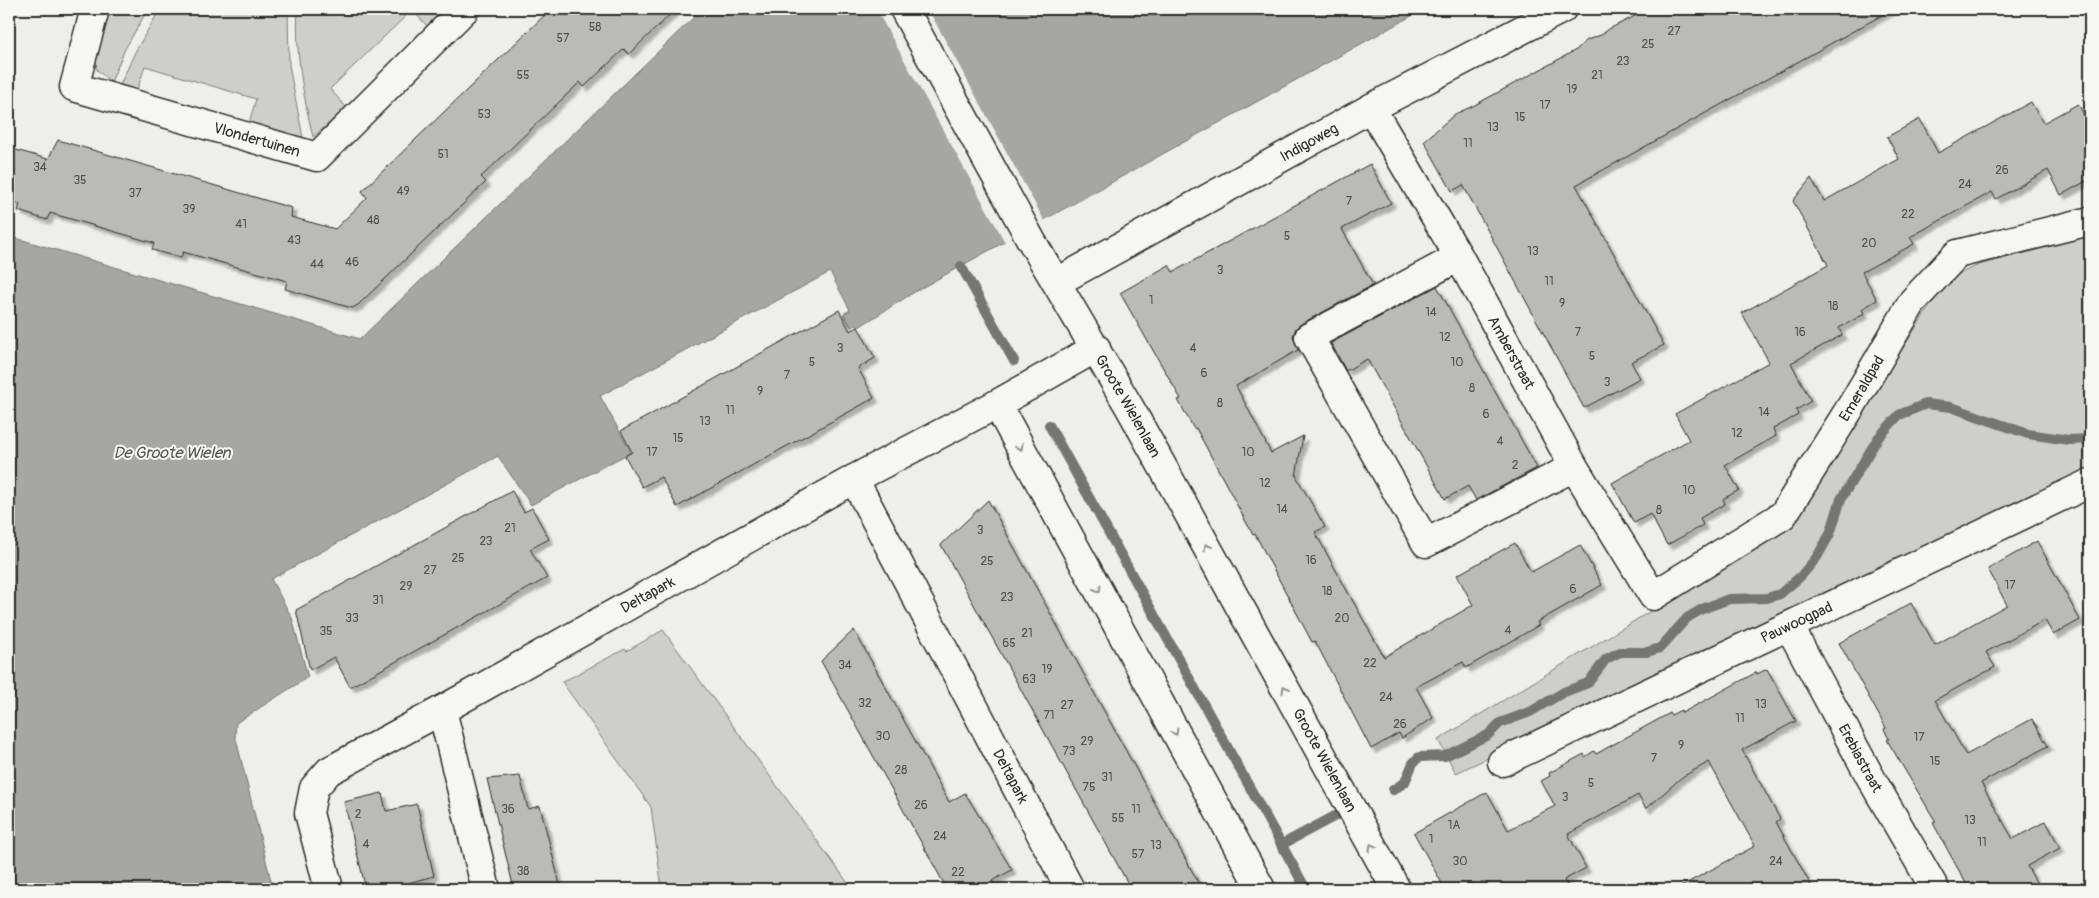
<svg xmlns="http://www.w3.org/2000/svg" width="2099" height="898" font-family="Pangolin,sans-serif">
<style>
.green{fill:#cececa;stroke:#7c7c7a}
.water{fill:#a6a6a3;stroke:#757573}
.pier{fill:#eeeeea}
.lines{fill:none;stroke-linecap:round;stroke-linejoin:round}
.stream{stroke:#757573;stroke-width:10}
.building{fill:#babab7;stroke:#2b2b2b;filter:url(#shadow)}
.minor-casing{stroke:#2b2b2b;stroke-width:31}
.minor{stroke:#f6f6f2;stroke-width:28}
.oneway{stroke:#90908e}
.labels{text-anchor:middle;stroke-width:4;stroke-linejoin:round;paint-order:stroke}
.number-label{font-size:12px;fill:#4f4f4e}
.street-label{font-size:15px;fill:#2b2b2b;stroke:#f6f6f2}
.water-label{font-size:16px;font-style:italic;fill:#565655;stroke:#f6f6f2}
</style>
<defs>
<filter id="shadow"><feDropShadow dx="4.5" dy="4.5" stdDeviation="1" flood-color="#0004"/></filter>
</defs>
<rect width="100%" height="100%" fill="#eeeeea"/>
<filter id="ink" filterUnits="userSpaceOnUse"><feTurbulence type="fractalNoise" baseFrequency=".02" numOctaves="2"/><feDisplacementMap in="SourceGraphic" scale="10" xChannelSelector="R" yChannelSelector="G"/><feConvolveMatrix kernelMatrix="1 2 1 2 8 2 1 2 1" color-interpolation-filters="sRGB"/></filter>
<g filter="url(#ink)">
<!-- green -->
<path class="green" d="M109,9L132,14L134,9H148L125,49L111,82L97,70L96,61Z
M160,9H288L289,65L303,138L249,123L256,99L145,66L137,90L120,85L135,52Z
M298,9H449L429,28L412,10L330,89L347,108L313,137C303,94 295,53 298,9Z
M2090,236V473L1456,773L1438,740L1786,529L1937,295L1954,276L1979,265Z
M663,630L848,883V889H662L651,807L562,682L625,649L627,651Z"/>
<!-- water -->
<path class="water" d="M691,9H1424L916,291L859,327L856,325L851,327L843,314L850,310L830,272L600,396L631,452L531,505L498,456L271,579L292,618L308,677L236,723L235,735L273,889H9V236L360,339L695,16Z"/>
<!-- pier -->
<path class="pier" d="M876,9H928L1045,222L1006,244Z"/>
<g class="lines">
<!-- stream -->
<path class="stream" d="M961,266L1014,361
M1049,425L1306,889
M1393,790L1405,782L1413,763L1419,757L1445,756L1488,735L1500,723L1530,712L1564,692L1588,683L1606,659L1620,652H1647L1660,648L1687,618L1702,609L1729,599L1767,598L1780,594L1801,576L1817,557L1830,534L1841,499L1878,438L1899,415L1926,404L1951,407L2028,434L2069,440L2090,439
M1281,845L1335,816"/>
</g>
<!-- building -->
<path class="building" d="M551,9H676L629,54L624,49L584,87L580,82L481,177L486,182L358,305L352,308L285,289L287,281L262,274L183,252L181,258L152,250L154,243L50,213L47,220L18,211L20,204L9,201V148L48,159L58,140L292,208L291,217L335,229L367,198L362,191Z
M1649,9H1893L1576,185L1664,345L1631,362L1640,378L1584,408L1463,185L1452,191L1424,141L1455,114L1473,106L1576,50L1587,40L1601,35L1609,29Z
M2031,102L2043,123L2078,104L2090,125V179L2061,195L2048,170L1996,199L1992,192L1910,237L1914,244L1862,272L1877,300L1862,309L1864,314L1839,328L1842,335L1791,363L1811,401L1796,410L1798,415L1773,429L1776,436L1725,465L1739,490L1723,499L1725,504L1700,518L1703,525L1667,545L1650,514L1634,523L1612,483L1689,440L1675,414L1769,362L1742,313L1828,265L1793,201L1811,178L1824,201L1899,159L1887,137L1920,119L1938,153Z
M1370,164L1391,203L1342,229L1373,285L1301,324L1296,328L1293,336L1298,350L1236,386L1271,453L1303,436L1296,476L1325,527L1315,532L1345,587L1384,657L1473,605L1457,575L1515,543L1531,572L1580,545L1602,585L1537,622L1539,625L1534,628L1466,668L1463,662L1416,687L1433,718L1402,738L1399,733L1371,749L1315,641L1312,642L1255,534L1253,535L1196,428L1194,429L1178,400L1181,399L1120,293L1169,265L1173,272Z
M1437,286L1537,468L1476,500L1468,486L1445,499L1367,359L1346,371L1331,343Z
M839,310L850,331L858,327L875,358L858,368L874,398L677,507L661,477L642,487L625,456L632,452L621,431Z
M512,491L524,512L532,508L549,539L530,549L547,578L350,687L334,657L310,670L296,610Z
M988,500L1202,889H1131L941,545Z
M2037,541L2080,620L2053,635L2045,620L1986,652L1995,667L1935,700L1966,755L2032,719L2048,746L1981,783L2013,839L2046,821L2060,848L2027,866L2040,889H1969L1933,823L1936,822L1887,740L1889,739L1884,729L1886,728L1839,643L1911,603L1935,645L2007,605L1988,569Z
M854,630L949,802L965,793L1012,870L992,881L997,889H947L839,694L821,661Z
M1767,669L1796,721L1742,750L1780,819L1776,822L1813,889H1676L1755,846L1709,762L1682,777L1646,809L1638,795L1568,834L1586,868L1564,880L1569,889H1445L1414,833L1487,792L1508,830L1555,806L1541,781L1550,776L1549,773L1584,754L1585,757L1594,751L1596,754L1670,713L1671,715L1681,710L1682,713L1757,672V674Z
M520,776L528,809L540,806L561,889H514L487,779Z
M382,793L386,811L417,804L434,876L404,884L406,889H366L344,802Z"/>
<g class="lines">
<defs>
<g id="minor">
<path id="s1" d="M95,9L74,87L317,157L465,9"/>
<path id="s2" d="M904,9L1031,240L1130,408L1396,889"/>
<path id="s3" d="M1371,108L1459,257L1574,467L1653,596L1783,515L1852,405L1913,301L1957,254L2090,221"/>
<path d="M1459,257L1309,337L1426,543L1574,467"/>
<path id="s4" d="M1057,282L1371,108L1562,9"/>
<path d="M997,404L1261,889"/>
<path id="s5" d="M854,479L1070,889"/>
<path id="s6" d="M1789,626L1872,780L1935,889"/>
<path d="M442,710L486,889"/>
<path id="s7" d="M1502,762L2090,483"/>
<path id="s8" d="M329,889L309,813L314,788L329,771L442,710L854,479L997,404L1096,348"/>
</g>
</defs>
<!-- minor casing -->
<use href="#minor" class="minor-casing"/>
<!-- minor -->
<use href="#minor" class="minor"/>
</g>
<!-- one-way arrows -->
<defs><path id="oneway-chevron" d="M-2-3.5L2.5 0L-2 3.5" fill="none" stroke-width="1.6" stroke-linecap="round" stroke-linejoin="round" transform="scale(1.25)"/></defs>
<g class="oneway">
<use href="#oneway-chevron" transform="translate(1020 447) rotate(61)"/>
<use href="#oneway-chevron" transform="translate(1207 547) rotate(-119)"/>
<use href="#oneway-chevron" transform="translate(1098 589) rotate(61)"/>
<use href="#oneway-chevron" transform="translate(1285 689) rotate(-119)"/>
<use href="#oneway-chevron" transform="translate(1175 732) rotate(61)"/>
<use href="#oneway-chevron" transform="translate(1372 847) rotate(-119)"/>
</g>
</g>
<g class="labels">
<!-- number labels -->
<g class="number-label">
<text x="595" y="31">58</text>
<text x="1674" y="35">27</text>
<text x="563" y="42">57</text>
<text x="1648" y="48">25</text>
<text x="1623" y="65">23</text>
<text x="523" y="79">55</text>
<text x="1597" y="79">21</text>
<text x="1572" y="93">19</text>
<text x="1545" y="109">17</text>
<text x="484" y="118">53</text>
<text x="1520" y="121">15</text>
<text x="1493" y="131">13</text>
<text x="1468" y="147">11</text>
<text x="443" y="158">51</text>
<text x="40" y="171">34</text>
<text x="2002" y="174">26</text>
<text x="80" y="184">35</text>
<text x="1965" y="188">24</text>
<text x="403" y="195">49</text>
<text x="135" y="197">37</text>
<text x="1349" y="205">7</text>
<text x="189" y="213">39</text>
<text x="1908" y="218">22</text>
<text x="373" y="224">48</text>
<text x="241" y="228">41</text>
<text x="1287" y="240">5</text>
<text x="294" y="244">43</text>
<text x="1869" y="247">20</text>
<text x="1533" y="255">13</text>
<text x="352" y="266">46</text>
<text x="317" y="268">44</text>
<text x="1220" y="274">3</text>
<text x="1549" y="285">11</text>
<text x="1151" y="304">1</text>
<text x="1562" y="307">9</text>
<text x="1833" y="310">18</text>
<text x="1431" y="316">14</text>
<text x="1578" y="336">7</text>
<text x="1800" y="336">16</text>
<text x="1445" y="341">12</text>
<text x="840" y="352">3</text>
<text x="1193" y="352">4</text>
<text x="1592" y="360">5</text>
<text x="812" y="366">5</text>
<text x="1457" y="366">10</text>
<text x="1204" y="377">6</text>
<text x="787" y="379">7</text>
<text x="1607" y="386">3</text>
<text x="1472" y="392">8</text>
<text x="760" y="395">9</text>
<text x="1220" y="407">8</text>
<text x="730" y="414">11</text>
<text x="1764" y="416">14</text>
<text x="1486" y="418">6</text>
<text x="705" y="425">13</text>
<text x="1737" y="437">12</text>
<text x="678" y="442">15</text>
<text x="1500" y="445">4</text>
<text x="652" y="456">17</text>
<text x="1248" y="456">10</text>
<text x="1515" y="469">2</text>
<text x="1265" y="487">12</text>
<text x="1689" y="494">10</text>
<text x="1282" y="513">14</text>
<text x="1659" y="514">8</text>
<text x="510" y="532">21</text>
<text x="980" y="534">3</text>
<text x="486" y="545">23</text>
<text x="458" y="562">25</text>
<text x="1311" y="564">16</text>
<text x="987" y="565">25</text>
<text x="430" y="574">27</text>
<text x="2010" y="589">17</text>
<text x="406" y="590">29</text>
<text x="1573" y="593">6</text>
<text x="1327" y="595">18</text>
<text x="1007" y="601">23</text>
<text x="378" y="604">31</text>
<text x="352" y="622">33</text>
<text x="1342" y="622">20</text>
<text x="1508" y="634">4</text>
<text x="326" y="635">35</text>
<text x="1027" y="637">21</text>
<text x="1009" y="647">65</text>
<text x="1370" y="667">22</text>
<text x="845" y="669">34</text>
<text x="1047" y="673">19</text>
<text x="1029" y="683">63</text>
<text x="1386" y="701">24</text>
<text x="865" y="707">32</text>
<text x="1761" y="708">13</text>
<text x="1067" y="709">27</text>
<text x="1049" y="719">71</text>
<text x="1740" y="722">11</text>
<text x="1400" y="728">26</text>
<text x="883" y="740">30</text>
<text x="1919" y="741">17</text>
<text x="1087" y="745">29</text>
<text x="1681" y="749">9</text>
<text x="1069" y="755">73</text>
<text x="1654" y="762">7</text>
<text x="1935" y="765">15</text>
<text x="901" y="774">28</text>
<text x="1107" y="781">31</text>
<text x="1591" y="787">5</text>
<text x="1089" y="791">75</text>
<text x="1565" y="801">3</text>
<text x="921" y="809">26</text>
<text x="508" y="813">36</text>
<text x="1136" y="813">11</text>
<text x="358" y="818">2</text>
<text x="1118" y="822">55</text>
<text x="1970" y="824">13</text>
<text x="1454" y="829">1A</text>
<text x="940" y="840">24</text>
<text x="1431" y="843">1</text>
<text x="1982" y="846">11</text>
<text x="366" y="848">4</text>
<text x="1156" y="849">13</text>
<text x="1138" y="858">57</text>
<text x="1460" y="865">30</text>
<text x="1776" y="865">24</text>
<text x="523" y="875">38</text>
<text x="958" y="876">22</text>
</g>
<!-- street labels -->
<g class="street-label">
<text dy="5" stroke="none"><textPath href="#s1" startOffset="271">Vlondertuinen</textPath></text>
<text dy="5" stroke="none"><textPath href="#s4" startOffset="288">Indigoweg</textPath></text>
<text dy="5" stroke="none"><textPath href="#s3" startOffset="282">Amberstraat</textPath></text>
<text dy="5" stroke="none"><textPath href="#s3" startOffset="866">Emeraldpad</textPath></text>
<text dy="5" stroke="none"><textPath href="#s2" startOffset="456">Groote Wielenlaan</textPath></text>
<text dy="5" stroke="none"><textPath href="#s8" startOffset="491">Deltapark</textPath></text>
<text dy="5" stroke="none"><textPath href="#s7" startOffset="326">Pauwoogpad</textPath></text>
<text dy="5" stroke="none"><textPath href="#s6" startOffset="150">Erebiastraat</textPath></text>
<text dy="5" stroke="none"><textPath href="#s2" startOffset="861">Groote Wielenlaan</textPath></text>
<text dy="5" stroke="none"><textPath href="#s5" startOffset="336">Deltapark</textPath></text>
</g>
<!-- water labels -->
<g class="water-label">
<text x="172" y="458">De Groote Wielen</text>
</g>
</g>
<!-- margin -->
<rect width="2099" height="898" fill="none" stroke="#f6f6f2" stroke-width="30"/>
<rect x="15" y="15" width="2069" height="868" fill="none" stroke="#2b2b2b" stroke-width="2" filter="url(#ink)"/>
</svg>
